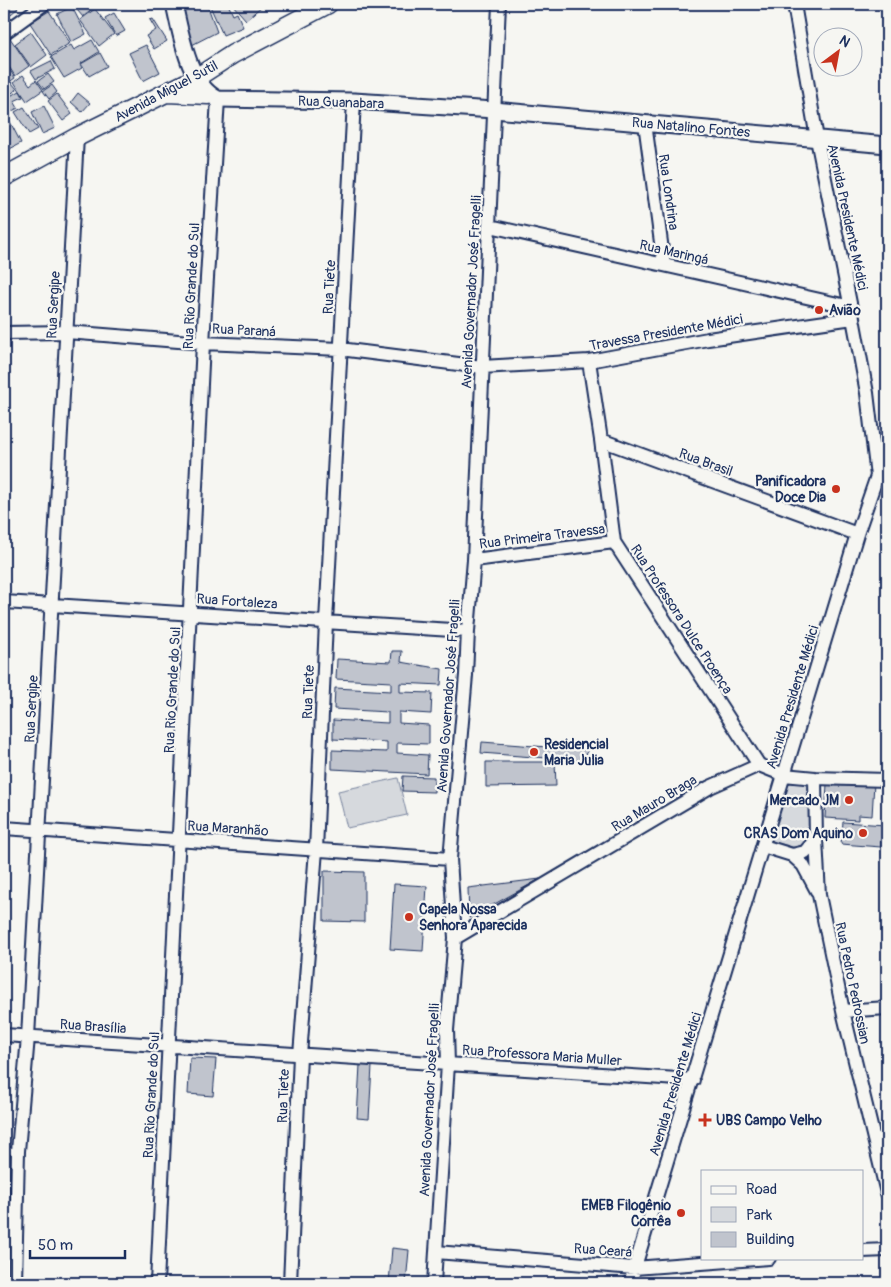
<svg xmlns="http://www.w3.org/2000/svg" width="891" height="1287" font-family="Pangolin,sans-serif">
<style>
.green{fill:#d6d9dd;stroke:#78849e}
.building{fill:#c0c4cd;stroke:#1b2f5e}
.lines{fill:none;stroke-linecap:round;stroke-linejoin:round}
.service-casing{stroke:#1b2f5e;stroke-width:10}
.minor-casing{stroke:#1b2f5e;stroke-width:16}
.tertiary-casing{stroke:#1b2f5e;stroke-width:19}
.secondary-casing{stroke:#1b2f5e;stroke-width:21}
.service{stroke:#f6f6f2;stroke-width:6}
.minor{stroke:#f6f6f2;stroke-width:12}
.tertiary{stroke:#f6f6f2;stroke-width:15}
.secondary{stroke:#f6f6f2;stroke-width:18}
.poi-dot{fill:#c8321e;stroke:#f6f6f2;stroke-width:2}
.labels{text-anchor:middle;stroke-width:4.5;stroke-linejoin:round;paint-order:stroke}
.street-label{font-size:14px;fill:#1b2f5e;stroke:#f6f6f2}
.poi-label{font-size:14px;font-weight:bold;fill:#1b2f5e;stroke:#f6f6f2;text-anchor:start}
</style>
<rect width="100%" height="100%" fill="#f6f6f2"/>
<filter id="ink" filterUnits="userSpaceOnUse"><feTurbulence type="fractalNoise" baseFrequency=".02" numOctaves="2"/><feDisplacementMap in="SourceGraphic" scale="10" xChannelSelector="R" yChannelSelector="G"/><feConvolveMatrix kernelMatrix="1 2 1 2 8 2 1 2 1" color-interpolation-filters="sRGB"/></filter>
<g filter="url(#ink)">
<!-- green -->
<path class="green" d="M398,778L407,815L347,828L338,791Z
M794,778L807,781L811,787L814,877L797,848L769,841L788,784Z"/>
<!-- building -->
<path class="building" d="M4,4H14L18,8L4,20Z
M72,4H93L95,7L83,17Z
M181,4H207L217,32L190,46Z
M209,4H228L233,15L237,13L243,27L223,35Z
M232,4H262L263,5L246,20Z
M72,7L86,34L71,42L57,14Z
M95,9L114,34L99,46L80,20Z
M49,11L70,43L51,55L30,23Z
M114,13L125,31L116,36L105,18Z
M153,19L167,41L154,49L146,36L156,30L150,20Z
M31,32L47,55L31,67L15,44Z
M10,38L29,66L15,76L4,59V43Z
M92,40L99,52L80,64L82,68L64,78L51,57L71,45L74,50Z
M146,45L160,72L143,81L129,53Z
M100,53L107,66L89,76L81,64Z
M4,61L15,78L8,83L4,76Z
M51,61L55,69L36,79L31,71Z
M48,74L54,82L44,89L38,81Z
M23,75L30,85L36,80L43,90L27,101L14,82Z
M11,82L17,89L8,96L4,92V88Z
M52,85L57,92L49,99L43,91Z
M20,91L23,97L14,101L18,108L6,114L21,143L4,152V99Z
M78,93L90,103L82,112L71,102Z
M57,94L72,114L63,121L48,101Z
M44,106L55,128L42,134L32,112Z
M24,107L38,129L29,134L15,112Z
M392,651H402L401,662L442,669L441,685L400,683V692L432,693L431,714L399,712V723L429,725V744L397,743V753L428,755L427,774L332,769V750L387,752V742L333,739V720L388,723V712L334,709L335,688L391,691V682L336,679L337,659L391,662Z
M482,742L587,750L586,761L481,753Z
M486,762H555L556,786L486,787Z
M403,776L434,777V792L402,791Z
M857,782L874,783L872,816L858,815V820L825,818L827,784L857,786Z
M843,822L885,825L884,840H881V847L841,844Z
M324,871L364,872V922L324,921Z
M540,879L469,918L468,888Z
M394,884L427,886L423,951L390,949Z
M190,1058L216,1059L213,1096L188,1094Z
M360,1065L372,1066L369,1119L357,1118Z
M392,1248L409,1250L406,1283H389Z"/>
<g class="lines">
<defs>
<path id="service" d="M4,1151H18"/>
<path id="minor" d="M4,33L44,4
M645,123L664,265
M490,226L851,307
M4,333L67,332L203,343L340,349L482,367L589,361L708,339L853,318
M589,361L601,440L614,542L759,765
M601,440L857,534
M474,560L614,542
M4,602L468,631
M815,778L816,839L819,895L843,1011L887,1193
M4,828L450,859
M816,839L805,852L792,855L803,865L817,891
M763,846L792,855
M455,938L710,787L759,765L784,775L815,778L887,780
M843,1011L887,1008
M4,1035L693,1080
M862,1251L887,1250
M436,1252L634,1268L769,1258
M15,1283L18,1151L28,1037L77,137
M157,1283L203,343L218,99
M290,1283L300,1055L316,850L326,622L354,101
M434,1283L448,1064L447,1030L455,938L450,859L466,675L468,631L474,560L499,4
M630,1283L857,534L877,476L867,393L853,318L817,139L794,4"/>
<path id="tertiary" d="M174,4C181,33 188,85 218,99L354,101L494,110L887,145"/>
<path id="secondary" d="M168,93L208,95
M4,177L77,137L196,78L233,54L328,4"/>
</defs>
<!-- service casing -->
<use href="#service" class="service-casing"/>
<!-- minor casing -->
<use href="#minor" class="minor-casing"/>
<!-- tertiary casing -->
<use href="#tertiary" class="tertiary-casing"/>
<!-- secondary casing -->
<use href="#secondary" class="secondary-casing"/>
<!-- service -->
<use href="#service" class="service"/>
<!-- minor -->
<use href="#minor" class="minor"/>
<!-- tertiary -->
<use href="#tertiary" class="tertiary"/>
<!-- secondary -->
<use href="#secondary" class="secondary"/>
</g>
</g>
<!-- markers -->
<g class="poi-dot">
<circle cx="819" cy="310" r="5"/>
<circle cx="836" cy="489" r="5"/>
<circle cx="534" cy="752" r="5"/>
<circle cx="849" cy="800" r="5"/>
<circle cx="863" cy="833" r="5"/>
<circle cx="409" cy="917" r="5"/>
<path d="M702.5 1112.5h5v5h5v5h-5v5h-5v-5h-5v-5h5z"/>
<circle cx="681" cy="1213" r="5"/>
</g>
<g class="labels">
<!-- street labels -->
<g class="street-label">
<text transform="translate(166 91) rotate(-28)" y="5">Avenida Miguel Sutil</text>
<text transform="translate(341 102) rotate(2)" y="5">Rua Guanabara</text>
<text transform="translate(691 127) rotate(5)" y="5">Rua Natalino Fontes</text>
<text transform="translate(669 192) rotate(82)" y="5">Rua Londrina</text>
<text transform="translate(848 217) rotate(78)" y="5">Avenida Presidente Médici</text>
<text transform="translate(674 252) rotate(13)" y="5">Rua Maringá</text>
<text transform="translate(191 286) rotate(-87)" y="5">Rua Rio Grande do Sul</text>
<text transform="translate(329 287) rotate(-87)" y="5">Rua Tiete</text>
<text transform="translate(471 292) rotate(-87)" y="5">Avenida Governador José Fragelli</text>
<text transform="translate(53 305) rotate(-87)" y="5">Rua Sergipe</text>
<text transform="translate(244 330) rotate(3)" y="5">Rua Paraná</text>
<text transform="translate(666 332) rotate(-10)" y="5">Travessa Presidente Médici</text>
<text transform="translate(706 462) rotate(20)" y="5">Rua Brasil</text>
<text transform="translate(542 536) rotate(-7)" y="5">Rua Primeira Travessa</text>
<text transform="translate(237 601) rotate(4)" y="5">Rua Fortaleza</text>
<text transform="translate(682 619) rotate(57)" y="5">Rua Professora Dulce Proença</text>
<text transform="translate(172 690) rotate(-87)" y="5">Rua Rio Grande do Sul</text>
<text transform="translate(308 692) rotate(-88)" y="5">Rua Tiete</text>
<text transform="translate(448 696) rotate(-86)" y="5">Avenida Governador José Fragelli</text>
<text transform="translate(792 697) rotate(-73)" y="5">Avenida Presidente Médici</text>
<text transform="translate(31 709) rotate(-87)" y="5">Rua Sergipe</text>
<text transform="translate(654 803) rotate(-31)" y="5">Rua Mauro Braga</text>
<text transform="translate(228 828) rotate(4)" y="5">Rua Maranhão</text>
<text transform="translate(853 983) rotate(78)" y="5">Rua Pedro Pedrossian</text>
<text transform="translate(93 1026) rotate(4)" y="5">Rua Brasília</text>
<text transform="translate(542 1055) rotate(4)" y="5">Rua Professora Maria Muller</text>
<text transform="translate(675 1084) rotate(-73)" y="5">Avenida Presidente Médici</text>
<text transform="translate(151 1095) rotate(-87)" y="5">Rua Rio Grande do Sul</text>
<text transform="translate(283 1096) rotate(-88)" y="5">Rua Tiete</text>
<text transform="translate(429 1100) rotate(-87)" y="5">Avenida Governador José Fragelli</text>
<text transform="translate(603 1250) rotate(4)" y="5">Rua Ceará</text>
</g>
<!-- poi labels -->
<g class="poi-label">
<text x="829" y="315">Avião</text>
<text x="826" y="486" text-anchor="end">Panificadora<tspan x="826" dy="16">Doce Dia</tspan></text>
<text x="544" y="749">Residencial<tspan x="544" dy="16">Maria Julia</tspan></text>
<text x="839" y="805" text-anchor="end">Mercado JM</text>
<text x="853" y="838" text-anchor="end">CRAS Dom Aquino</text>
<text x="419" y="914">Capela Nossa<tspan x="419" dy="16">Senhora Aparecida</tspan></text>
<text x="716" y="1125">UBS Campo Velho</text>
<text x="671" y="1210" text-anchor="end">EMEB Filogênio<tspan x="671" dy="16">Corrêa</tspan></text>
</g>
</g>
<!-- margin -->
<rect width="891" height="1287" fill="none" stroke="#f6f6f2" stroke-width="20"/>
<rect x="10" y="10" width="871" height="1267" fill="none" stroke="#1b2f5e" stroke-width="2" filter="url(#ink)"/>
<!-- legend -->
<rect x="701" y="1170" width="162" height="90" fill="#f6f6f2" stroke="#9ea6b7"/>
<rect x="711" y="1186" width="25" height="8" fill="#f6f6f2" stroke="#9ea6b7"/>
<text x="746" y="1194" font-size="15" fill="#1b2f5e">Road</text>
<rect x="711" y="1207" width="25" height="15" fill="#d6d9dd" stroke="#9ea6b7"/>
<text x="746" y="1220" font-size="15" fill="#1b2f5e">Park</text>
<rect x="711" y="1232" width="25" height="15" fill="#c0c4cd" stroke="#9ea6b7"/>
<text x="746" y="1244" font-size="15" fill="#1b2f5e">Building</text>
<!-- north arrow -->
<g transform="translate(838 52) rotate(32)"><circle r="24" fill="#f6f6f2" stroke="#9ea6b7"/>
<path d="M0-4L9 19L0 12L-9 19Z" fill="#c8321e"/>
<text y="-8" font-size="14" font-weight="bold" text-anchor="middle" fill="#1b2f5e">N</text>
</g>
<!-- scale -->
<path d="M30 1250v8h95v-8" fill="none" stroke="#1b2f5e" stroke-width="2.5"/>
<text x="38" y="1250" font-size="15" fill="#1b2f5e" stroke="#f6f6f2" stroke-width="4" paint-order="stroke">50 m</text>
</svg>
